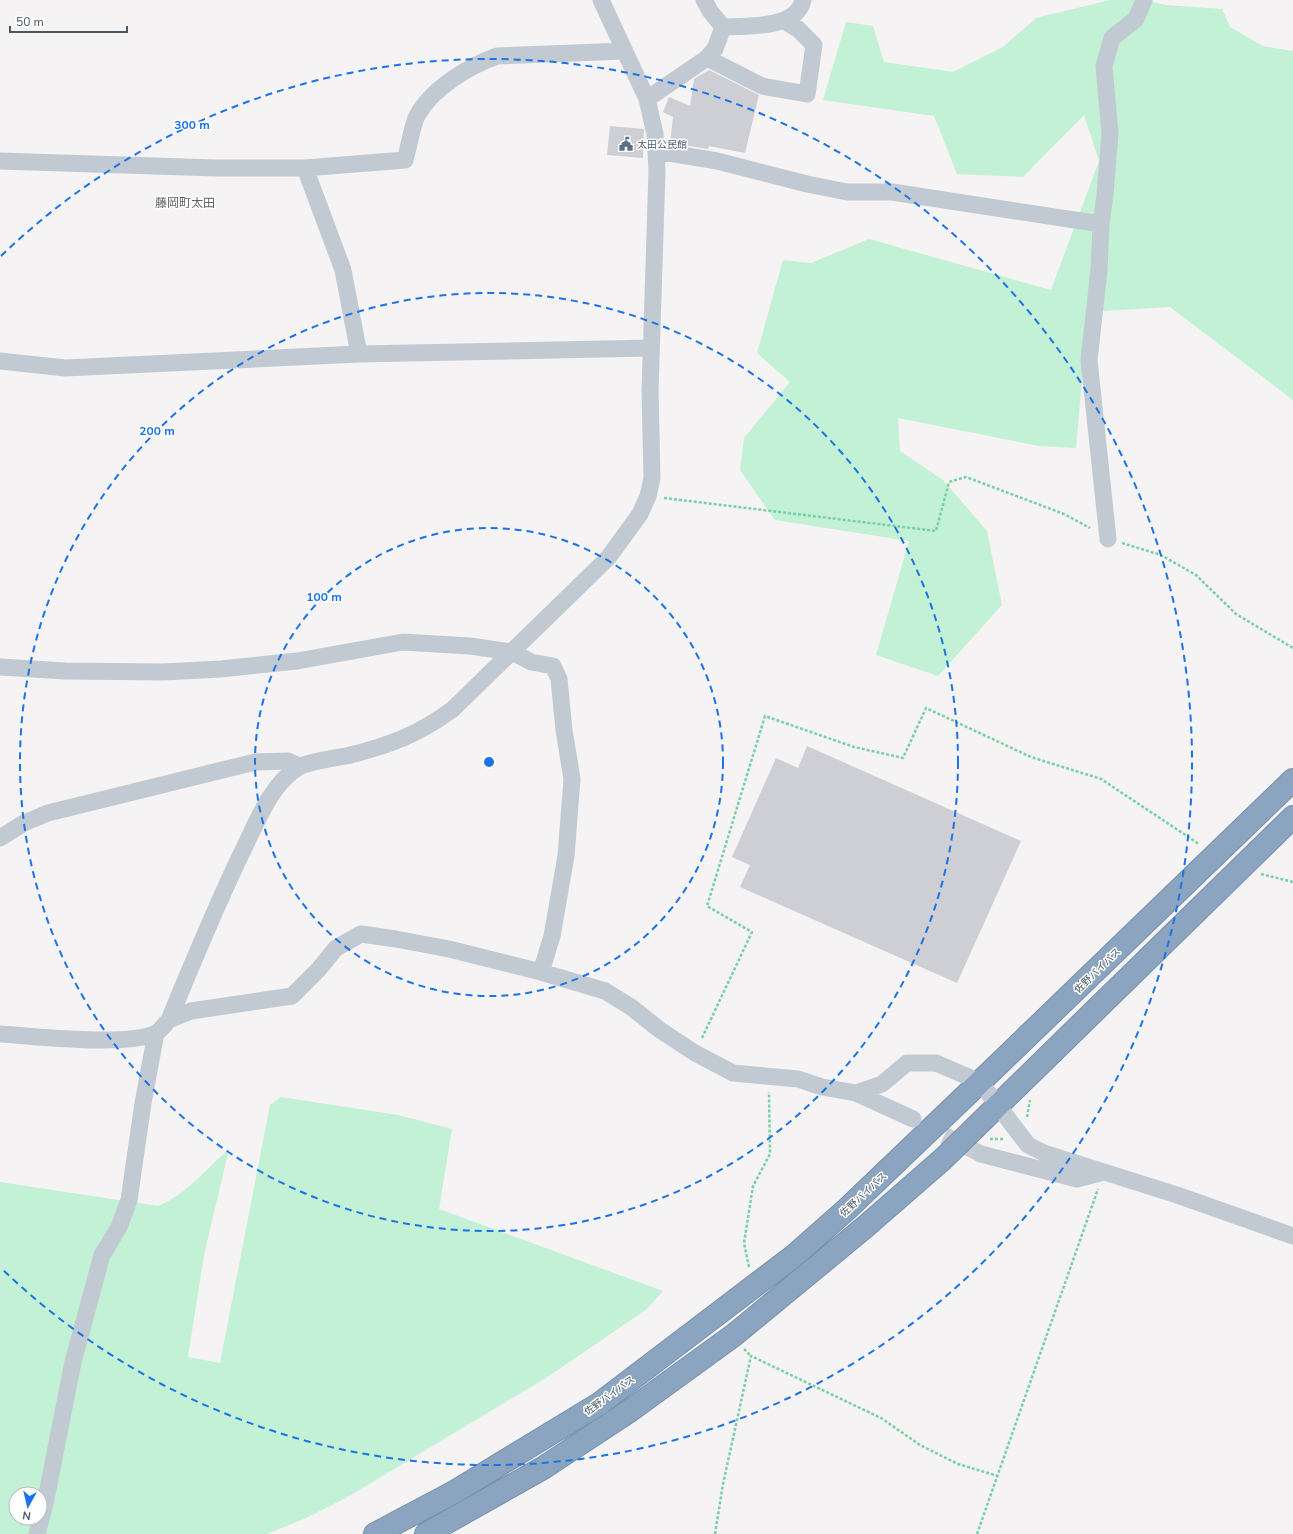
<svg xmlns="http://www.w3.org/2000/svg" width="1293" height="1534" font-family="'Nunito Sans','Noto Sans JP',sans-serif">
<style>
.green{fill:#c3f1d5;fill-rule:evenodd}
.building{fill:#cdcfd5}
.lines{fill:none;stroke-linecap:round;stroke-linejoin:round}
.street-tunnel{stroke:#caccce;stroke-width:17;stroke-dasharray:17 8;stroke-linecap:butt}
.highway-casing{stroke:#7690ad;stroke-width:24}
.path{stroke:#7ad0a6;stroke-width:2.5;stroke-dasharray:3 2;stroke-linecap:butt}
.street{stroke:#c1cad2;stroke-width:17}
.highway{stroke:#8ba5c1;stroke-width:22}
.ring{fill:none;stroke:#1a73e8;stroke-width:2;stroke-dasharray:7 5}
.labels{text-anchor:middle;stroke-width:3;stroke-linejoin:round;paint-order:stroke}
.service-label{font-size:10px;fill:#4e5e75;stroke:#fff;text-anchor:start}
.street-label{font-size:10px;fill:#4a5661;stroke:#fff}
.quarter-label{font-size:12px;fill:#5f6368;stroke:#fff}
.centre{fill:#1a73e8;stroke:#fff;stroke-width:2}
.ring-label{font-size:12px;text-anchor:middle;font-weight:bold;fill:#1a73e8;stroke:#fff;stroke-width:3;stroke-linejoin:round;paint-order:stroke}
</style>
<rect width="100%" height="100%" fill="#f5f3f3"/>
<!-- green -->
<path class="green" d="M1110,0H1144L1166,5L1222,9L1230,27L1263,46L1293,51V400L1170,307L1088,312L1076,448L1039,446L898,418L900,451L943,480L987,531L1002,605L938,676L876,655L909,541L775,520L740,470L744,438L790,382L757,353L783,260L811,263L869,239L1051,290L1099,161L1084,115L1023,177L957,174L934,116L823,100L846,22L873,26L884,62L953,72L1003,47L1036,18Z
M281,1097L398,1115L452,1129L439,1209L663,1291L647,1309L546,1378L346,1498L306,1518L267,1534H0V1182L158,1206C186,1195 207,1168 229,1149L204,1255L188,1357L220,1363L270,1105ZM16,1494H40V1518H16Z"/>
<!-- building -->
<path class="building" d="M709,70L759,95L745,153L709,146L708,149L670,143L673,117L663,112L669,97L690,106L694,79Z
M610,126L644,129L643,158L607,155Z
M807,746L1021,841L957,983L740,887L750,865L732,857L776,758L798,768Z"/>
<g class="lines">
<!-- street-tunnel -->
<path class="street-tunnel" d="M922,1124L981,1154"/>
<defs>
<path id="highway" d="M375,1534L456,1491L599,1404L795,1255L847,1209L980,1082L1293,780
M426,1534L543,1468L628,1412L734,1335L865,1227L943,1159L1293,817"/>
</defs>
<!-- highway casing -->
<use href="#highway" class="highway-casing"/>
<!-- path -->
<path class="path" d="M664,498L936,531L949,482L966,477L1064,514L1090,528
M1122,543L1161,555L1196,575L1236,614L1293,648
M1261,874L1293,882
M702,1038L752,932L707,906L765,716L854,747L903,758L926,708L1031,757L1101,779L1199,844
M1027,1117L1030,1100
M990,1139H1003
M749,1267L744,1243L753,1186L770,1154L769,1092
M744,1349L751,1356
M715,1534L723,1484L751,1356L881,1418L920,1445L958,1464L998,1476
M977,1534L1098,1189"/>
<!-- street -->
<path class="street" d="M704,0L710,11L723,27L715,49L707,58
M723,27C746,26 797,29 803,0
M647,99L707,58L762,86L807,94L814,45L798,29L784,21
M657,151L717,161L807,184L847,192H892L1101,224
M0,161L216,168H305L405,160C408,151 413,122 417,116C431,89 469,66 497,56L625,51
M305,168L343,270L359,354
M0,361L65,368L359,354L651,348
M1108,539L1089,360L1099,270L1101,224L1105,195L1110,133L1104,66L1112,38L1136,19L1144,0
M0,667L65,671L163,672L221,669L297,661L403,642L470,646L512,652L531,662L553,666L559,679L564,730L572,779L566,856L552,936L541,972
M0,838L24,823L48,813L255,762L288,761L299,766
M169,1020L191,1011L292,996L319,969L336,948L361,934L396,939L449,949L541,972L605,991L631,1007L660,1030L695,1053L733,1073L798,1079L822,1087L856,1093L882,1084L907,1063H936L980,1082L1028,1145L1044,1153L1177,1195L1293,1236
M0,1034C34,1036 128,1047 156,1033C160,1031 165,1024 169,1020C193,962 217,903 245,846C258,819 272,783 299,767C307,762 335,758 346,756C388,746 418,735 453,709L608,558L640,514L648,496L652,478L650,391L657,171L655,134L647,99L601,0
M856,1093L913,1119
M981,1154L1077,1179L1104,1172
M37,1534L45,1504L73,1362L102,1255L119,1227L129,1200L143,1103L156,1033"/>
<!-- highway -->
<use href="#highway" class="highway"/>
</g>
<!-- distance rings -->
<g class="ring">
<circle cx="489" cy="762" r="234"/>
<circle cx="489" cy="762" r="469"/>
<path d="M1 256A703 703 0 1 1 1 1268"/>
</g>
<!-- icons -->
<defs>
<symbol id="civic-bare" viewBox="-9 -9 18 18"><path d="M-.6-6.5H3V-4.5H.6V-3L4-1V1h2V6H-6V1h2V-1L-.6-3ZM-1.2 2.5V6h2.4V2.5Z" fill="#5c6f8a" stroke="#fff" stroke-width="2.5" paint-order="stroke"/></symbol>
</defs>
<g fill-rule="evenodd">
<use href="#civic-bare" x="616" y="134" width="20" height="20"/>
</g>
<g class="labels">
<!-- service labels -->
<g class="service-label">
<text x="637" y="148">太田公民館</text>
</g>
<!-- street labels -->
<g class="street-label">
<text transform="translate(1097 970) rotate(-44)" y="4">佐野バイパス</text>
<text transform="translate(863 1194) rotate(-43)" y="4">佐野バイパス</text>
<text transform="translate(609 1395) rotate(-36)" y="4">佐野バイパス</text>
</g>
<!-- quarter labels -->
<g class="quarter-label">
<text x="185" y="207">藤岡町太田</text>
</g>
</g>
<circle cx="489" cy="762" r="6" class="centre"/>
<g class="ring-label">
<text x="192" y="129">300 m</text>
<text x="157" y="435">200 m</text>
<text x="324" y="601">100 m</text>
</g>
<!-- north arrow -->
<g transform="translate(28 1506) rotate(188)"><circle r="19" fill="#ffffff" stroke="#b7bbc0"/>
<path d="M0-3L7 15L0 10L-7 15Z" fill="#1a73e8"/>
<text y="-6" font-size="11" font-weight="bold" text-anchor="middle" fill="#4a5661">N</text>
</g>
<!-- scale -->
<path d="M10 26v6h117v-6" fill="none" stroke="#4a5661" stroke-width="2"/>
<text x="16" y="26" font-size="12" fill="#4a5661" stroke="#ffffff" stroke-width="3" paint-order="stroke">50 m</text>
</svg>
